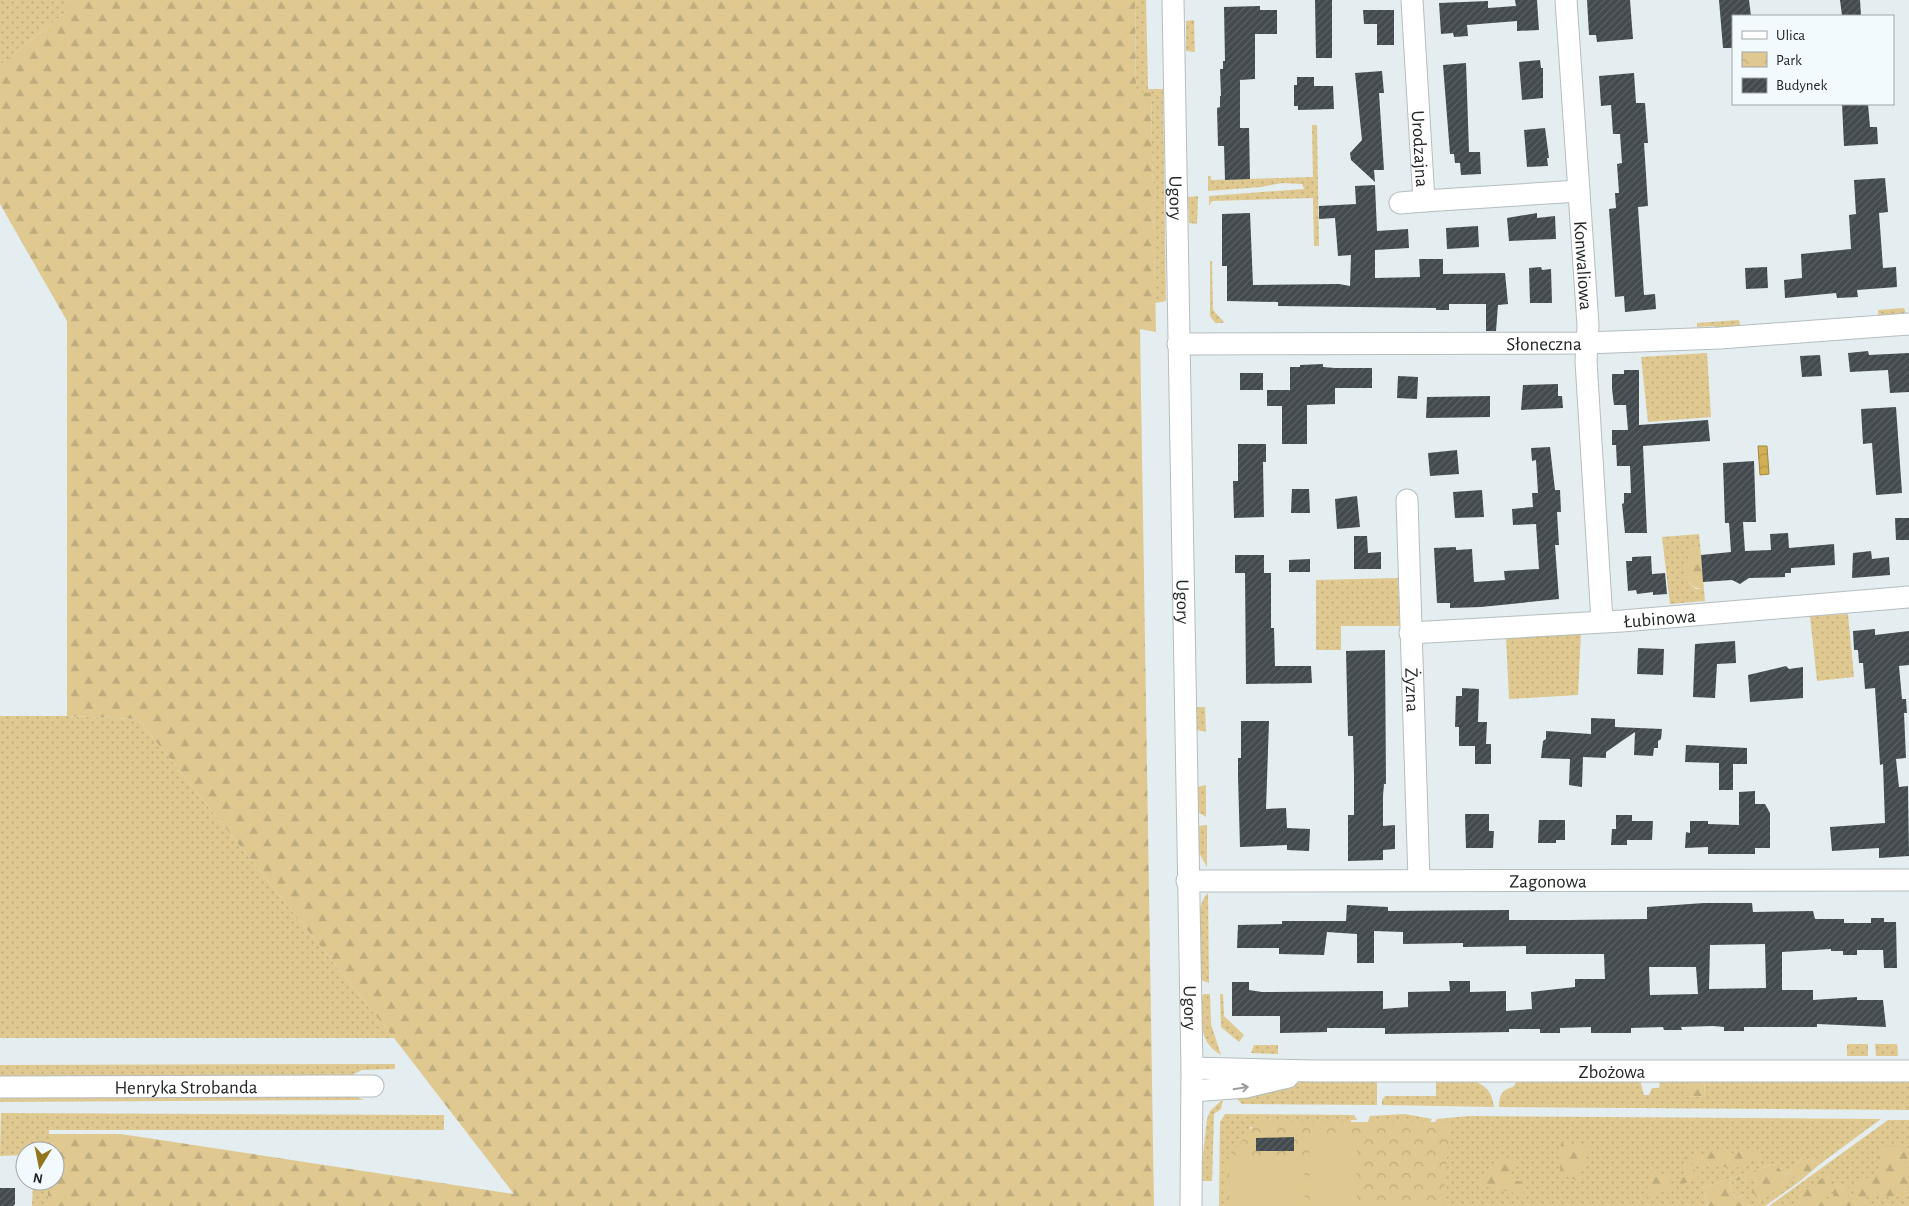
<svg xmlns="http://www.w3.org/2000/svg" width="1909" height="1206" font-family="'Alegreya Sans',sans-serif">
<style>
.grass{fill:url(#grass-dots)}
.forest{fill:url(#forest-firs)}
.park{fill:url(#park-crowns)}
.pitch{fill:#dfc990}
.water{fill:url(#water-waves);stroke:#9e8645}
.building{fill:url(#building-hatch);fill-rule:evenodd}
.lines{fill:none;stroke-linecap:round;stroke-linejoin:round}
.minor-casing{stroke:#b5bdc0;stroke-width:23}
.minor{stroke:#fff;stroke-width:21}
.oneway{stroke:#9c9d9e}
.labels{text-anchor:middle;stroke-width:5;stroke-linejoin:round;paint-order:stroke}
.street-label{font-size:19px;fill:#232627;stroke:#f2fafd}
</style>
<defs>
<pattern id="grass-dots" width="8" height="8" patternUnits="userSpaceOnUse" patternTransform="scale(1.25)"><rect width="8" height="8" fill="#dfc990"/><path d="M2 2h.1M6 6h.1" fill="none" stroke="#bfac7c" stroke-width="1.8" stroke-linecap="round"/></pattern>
<pattern id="forest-firs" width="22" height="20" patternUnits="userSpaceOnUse" patternTransform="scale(1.25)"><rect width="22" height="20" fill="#dfc990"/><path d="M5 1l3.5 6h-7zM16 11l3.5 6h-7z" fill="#bfac7c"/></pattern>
<pattern id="park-crowns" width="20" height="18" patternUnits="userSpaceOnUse" patternTransform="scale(1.25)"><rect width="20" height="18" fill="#dfc990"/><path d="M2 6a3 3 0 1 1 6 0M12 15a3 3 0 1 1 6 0" fill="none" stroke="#bfac7c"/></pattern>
<pattern id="water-waves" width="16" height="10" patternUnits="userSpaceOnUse" patternTransform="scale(1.25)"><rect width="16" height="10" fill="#d2af52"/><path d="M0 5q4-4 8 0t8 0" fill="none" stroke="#b49648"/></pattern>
<pattern id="building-hatch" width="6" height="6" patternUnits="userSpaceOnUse" patternTransform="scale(1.25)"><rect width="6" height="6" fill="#434a4d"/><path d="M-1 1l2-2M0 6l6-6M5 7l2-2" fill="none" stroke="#5b6164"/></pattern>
</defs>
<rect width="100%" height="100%" fill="#e4edf0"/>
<!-- grass -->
<path class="grass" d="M0,0H67V11L0,65Z
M1135,0H1146L1148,89H1163L1166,301L1155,303L1151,93H1136Z
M1194,20L1195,52L1186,51V21Z
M1312,125H1317L1319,246H1314L1313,198L1212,201L1209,206V196L1304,189L1302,184L1282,183L1261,187L1208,191V176H1211V180L1313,177Z
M1198,196L1197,224L1189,223L1188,197Z
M1210,261H1212L1213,310L1224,322L1222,323H1215L1210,316Z
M1904,308L1906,314L1879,318L1878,310Z
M1739,320L1741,329L1714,330V326L1697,327V323Z
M1707,353L1711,417L1648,422L1641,357Z
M1699,534L1700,544L1690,551L1689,583L1696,589H1704L1705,601L1670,604L1662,537Z
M1398,578L1400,626H1341V650H1316V580Z
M1848,614L1854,677L1817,681L1810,616Z
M1581,632L1578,695L1509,699L1506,637Z
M1199,707H1205L1206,732L1197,730L1196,708Z
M0,716H67L138,719L394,1038H0Z
M1206,785V817L1198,812L1197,787Z
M1207,825V867L1198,851V826Z
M1208,893L1209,983L1201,980C1200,962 1193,904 1208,893Z
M1204,994H1210L1211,1024L1221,1055C1198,1042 1201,1019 1201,996Z
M1220,994H1223L1224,1016L1244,1035L1239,1042L1221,1027Z
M1847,1044H1868V1056H1847Z
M1875,1044H1897L1898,1056H1876Z
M1254,1045H1278V1054L1251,1053Z
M395,1064V1069L362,1070L350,1076L0,1079V1065Z
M1377,1078V1105L1242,1104L1237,1099L1238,1094L1306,1081Z
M1436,1078C1461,1080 1491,1075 1494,1107L1382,1105V1100L1385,1096H1436Z
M1640,1080L1644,1095H1649L1652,1088H1659L1660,1080H1687V1097L1705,1096L1704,1080H1909V1110L1499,1107C1499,1096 1501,1090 1513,1087L1517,1081Z
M0,1094L351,1095L364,1100L0,1102Z
M1223,1099L1221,1109L1214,1114L1212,1181H1200L1207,1119L1210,1111Z
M1,1113L444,1115V1130H49V1151H25V1155L0,1156Z
M1225,1114L1354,1115L1357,1120H1351V1125L1250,1127L1251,1160L1230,1206H1219L1220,1122Z
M1405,1114L1432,1119L1376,1206L1367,1124L1370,1116Z
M1469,1116L1881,1119L1820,1164L1803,1157L1787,1175L1774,1164L1702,1188L1708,1206H1381L1437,1119Z
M1888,1120H1909V1206H1769Z
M1794,1176L1799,1182L1765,1206H1749L1743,1195L1735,1198L1729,1183L1752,1177L1757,1182Z
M33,1181H48V1206H32Z"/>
<!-- forest -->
<path class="forest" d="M67,0H1135L1136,92L1151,93L1156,332L1140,329L1154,1206H48V1181H55V1151H49V1134H121L514,1194L394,1038L138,719L67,716V321L0,204V65L67,11Z
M1700,544L1704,589C1692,589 1689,583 1684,573L1690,551Z
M1687,1080H1704L1705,1096L1687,1097Z
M1561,1143L1589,1147L1578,1181L1560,1174Z
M1879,1145L1909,1148L1908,1197L1865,1196L1864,1206H1802L1797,1195L1831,1172L1827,1199H1833L1834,1185L1848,1187L1847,1197L1853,1198L1856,1179L1878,1177Z
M1743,1146L1763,1157L1735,1168L1691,1163L1699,1178L1645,1198L1652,1171L1670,1176V1185L1689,1174L1682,1159L1698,1152L1705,1157L1707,1152L1728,1150L1735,1156Z
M1504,1157L1516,1161L1509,1180L1526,1182L1523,1195L1477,1185Z
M1803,1157L1820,1164L1799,1182L1794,1177L1760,1202L1751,1189L1757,1182L1752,1177L1729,1183L1735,1198L1744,1195L1749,1206H1708L1702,1188L1774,1164L1787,1175Z"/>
<!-- park -->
<path class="park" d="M1256,1122H1450L1443,1206H1227L1226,1162Z"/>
<!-- pitch -->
<path class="pitch" d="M1309,1138H1357V1206H1310Z
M1304,1159L1305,1206H1230L1229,1160Z"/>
<!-- water -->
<path class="water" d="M1758,446H1767L1769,474L1760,475Z"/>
<!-- building -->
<path class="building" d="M1315,0H1332V58H1316Z
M1515,0H1537L1539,30L1517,31V21L1467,25L1468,36L1454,37L1453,33L1441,34L1439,3L1488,1V8L1516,6Z
M1587,0H1630L1633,39L1597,42L1596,35H1589Z
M1719,0H1749L1751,16H1733V48H1723Z
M1840,0H1860L1861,16H1842Z
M1260,6V10H1277V34H1255V79L1240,80V128H1249L1250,179L1225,180L1224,146H1218L1217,108L1220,107V96H1221L1220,69H1223V61H1225L1224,7Z
M1363,10H1394V45H1377V24H1364Z
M1540,60L1541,68H1543V98L1522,100L1519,62Z
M1466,63L1469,152H1480L1481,174L1461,175L1460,163H1455L1454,154H1450L1443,65Z
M1382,71L1384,93H1379L1384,170H1374L1375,182L1351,160L1350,153L1362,140L1355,73Z
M1634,73L1636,103H1645L1648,143H1644L1648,206L1638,207L1644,295L1655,294L1656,309L1625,312L1624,296L1615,297L1609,209L1616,208L1615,193H1619L1617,164L1622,163L1620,134H1613L1611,105L1601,106L1599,76Z
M1297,77H1314V86H1333L1334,109L1298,110V106H1294V85H1297Z
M1842,104H1868L1870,127H1877L1878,144L1844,146Z
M1545,128L1549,158H1547L1548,166L1527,167L1524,130Z
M1885,178L1888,212L1879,213L1883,268L1896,267L1897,287L1857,290L1858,297L1837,298L1836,293L1785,298L1784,280L1802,278L1801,254L1851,249L1849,215L1856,214L1854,180Z
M1375,185L1377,231L1408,229L1409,248L1375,250V278L1420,277L1419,259H1443V274L1505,273L1508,304L1498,305L1496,331H1486V304H1449V310H1436V308L1278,306V302L1227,301V266H1222V214L1250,213L1253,285L1339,284L1350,286L1351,255L1338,256L1335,218L1319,219V206L1356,204L1355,186Z
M1537,213V218L1555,216L1556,239L1509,241L1507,218Z
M1478,226L1479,247L1447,249L1446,228Z
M1541,267L1542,270L1551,269L1552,303H1530L1529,268Z
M1767,267L1768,288L1746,289L1745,268Z
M1868,351L1869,355L1909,353V392L1890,393L1888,370L1850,372L1848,353Z
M1820,355L1822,376L1802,377L1800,356Z
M1323,364V367L1335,368H1372V388H1335V404L1307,405V444H1282V406H1267V390H1290V367H1300V365Z
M1624,370H1639V425L1708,420L1710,441L1643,446L1647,533H1625L1622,504L1624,503V493H1631L1630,466H1617L1616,445H1612V430H1628L1626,405H1614L1612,389V374H1624Z
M1240,373H1263V390H1240Z
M1398,376L1418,377L1417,399L1397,398Z
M1558,384V396H1562L1563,408L1521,410L1523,385Z
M1490,396V417L1426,418L1427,397Z
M1896,407L1902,493L1876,495L1872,443L1863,444L1861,409Z
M1238,444H1266V462H1263L1264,517L1234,518L1233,481H1238Z
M1550,447L1555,490H1560L1561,512H1557L1559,545H1555L1559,599L1481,607L1450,608V603H1437L1434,548L1456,547V550L1472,549L1474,582L1505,580L1504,571L1539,569L1536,524L1513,525L1512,509L1533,507L1532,493H1538L1536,460L1532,461L1531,448Z
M1457,450L1459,474L1430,476L1428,453Z
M1754,461L1756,522H1743L1745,551L1771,550L1770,534L1788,533L1789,548L1834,544L1835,565L1791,568V573H1785V577L1749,578L1740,584L1732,580L1703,582L1701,555L1731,552L1729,523H1725L1723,463Z
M1292,489H1309L1310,513H1291Z
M1482,490L1484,517L1455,518L1453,492Z
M1357,496L1360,527L1337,529L1335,499Z
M1895,518H1909V540H1896Z
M1354,536H1367L1368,553L1381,552V569H1354Z
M1871,551L1872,559L1889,557L1890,575L1852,578L1853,553Z
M1235,555H1264V573H1271V628H1274L1275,666H1311L1312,683L1246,684L1245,573H1235Z
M1651,556L1652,574L1665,573L1667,594L1653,595V592L1637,594L1636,590L1628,591L1626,561H1632V557Z
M1310,559V572H1289V560Z
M1875,629V635L1909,631V665L1899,666L1902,699H1906L1907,713H1904L1906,758L1896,759L1899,787L1908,786L1909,856L1879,858V848L1832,851L1830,827L1885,823L1883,764L1880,765L1875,688L1865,689L1863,663H1859L1858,650H1854L1853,631Z
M1735,641L1736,663L1717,664L1715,698L1693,697L1695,644Z
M1638,648L1664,649L1663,675L1637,674Z
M1385,650L1386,784H1384L1383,796V826L1395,825V849L1383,850V860L1348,861V815H1354V775L1353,736H1348L1346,651Z
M1786,666L1789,669L1803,667V698L1750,702L1748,675Z
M1462,688L1479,689L1478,722H1487L1486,744H1491V764H1475V746H1459V727H1455L1456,696H1462Z
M1591,718L1615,719V727L1662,729L1661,739L1658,741V748H1654L1653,756L1634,755L1635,732L1606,752V758L1583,757L1582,787L1569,785L1570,759L1541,758L1543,741L1546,739V731L1591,734Z
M1241,721H1269L1266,809L1286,808L1287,828L1310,829L1309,851L1287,850V845L1240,847L1238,776V758H1241Z
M1686,745L1747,748V764H1733V790H1719V763L1685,762Z
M1755,791V804H1765L1770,813V848H1755V854H1708V847L1685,848L1686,832L1690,833V821H1708V824L1739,825V792Z
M1465,814H1489V831H1494L1493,848H1466Z
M1616,815H1632V821H1653L1652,840H1627V845H1611L1612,829H1616Z
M1539,820H1565V840H1556V843H1538Z
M1704,903H1752L1753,912L1813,911L1815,919H1844V923H1871V918H1884V922H1896L1897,968H1884L1883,950H1857V955H1843V951H1831V949L1782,952V990H1813V1000L1857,997V1000H1883L1886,1027L1817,1024V1027H1744V1031H1724V1027L1713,1026L1681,1027L1682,1030H1664L1663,1027L1631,1028V1033H1591V1027L1560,1028V1033H1540V1029H1509V1032L1385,1034V1028H1327V1032L1280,1033V1016H1232V982H1249V990L1262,992L1383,991V1009L1408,1007V992L1450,991L1449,981H1470V992L1506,991V1011L1532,1009L1531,992L1575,987V979H1605L1604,954H1526V946L1463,947V943L1403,944V932L1374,931V963H1357V934L1327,932L1324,955L1279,954V948H1237L1238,925L1282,924V921H1346L1347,905L1388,907V911L1509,910V920H1569L1647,919V907ZM1765,944L1766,988L1709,989L1710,945ZM1649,967H1696L1698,994L1650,995Z
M1294,1137V1151H1256V1138Z
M0,1188H15V1204L13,1206H0Z"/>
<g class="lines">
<defs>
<g id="minor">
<path id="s1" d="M1173,0L1192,1068L1191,1206"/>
<path id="s2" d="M1412,0L1424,201L1579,191"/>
<path id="s3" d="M1566,0L1588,325L1586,361L1602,621"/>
<path d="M1400,203L1424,201"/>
<path id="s4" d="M1178,344L1586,343L1720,338L1909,324"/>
<path id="s5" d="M1407,500L1419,880"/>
<path id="s6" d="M1410,633L1622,621L1909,597"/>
<path id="s7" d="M1187,881L1909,880"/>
<path id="s8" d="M1192,1068L1314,1071H1909"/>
<path id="s9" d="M0,1087L373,1086"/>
<path d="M1192,1091L1246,1087L1288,1077"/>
</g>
</defs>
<!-- minor casing -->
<use href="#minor" class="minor-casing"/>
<!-- minor -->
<use href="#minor" class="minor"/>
</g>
<!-- one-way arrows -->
<defs><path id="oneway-shaft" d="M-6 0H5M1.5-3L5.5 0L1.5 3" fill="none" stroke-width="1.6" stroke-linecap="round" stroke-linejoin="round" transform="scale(1.25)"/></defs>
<use class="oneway" href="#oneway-shaft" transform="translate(1241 1088) rotate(-9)"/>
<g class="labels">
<!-- street labels -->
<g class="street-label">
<text dy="7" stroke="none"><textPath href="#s2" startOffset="149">Urodzajna</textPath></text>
<text dy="7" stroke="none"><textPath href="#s1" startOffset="198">Ugory</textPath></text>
<text dy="7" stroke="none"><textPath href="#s3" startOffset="266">Konwaliowa</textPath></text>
<text dy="7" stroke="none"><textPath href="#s4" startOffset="366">Słoneczna</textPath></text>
<text dy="7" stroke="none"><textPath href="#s1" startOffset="602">Ugory</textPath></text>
<text dy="7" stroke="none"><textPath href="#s6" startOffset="250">Łubinowa</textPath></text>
<text dy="7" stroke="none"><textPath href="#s5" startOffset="190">Żyzna</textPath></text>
<text dy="7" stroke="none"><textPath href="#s7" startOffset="361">Zagonowa</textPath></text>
<text dy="7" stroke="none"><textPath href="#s1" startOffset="1008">Ugory</textPath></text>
<text dy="7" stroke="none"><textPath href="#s8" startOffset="420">Zbożowa</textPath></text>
<text dy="7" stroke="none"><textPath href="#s9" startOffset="186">Henryka Strobanda</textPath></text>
</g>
</g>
<!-- legend -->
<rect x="1732" y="15" width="162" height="90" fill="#f2fafd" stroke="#9fa5a7"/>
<rect x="1742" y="31" width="25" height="8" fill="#ffffff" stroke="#9fa5a7"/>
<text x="1776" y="40" font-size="15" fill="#232627">Ulica</text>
<rect x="1742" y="52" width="25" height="15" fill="url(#park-crowns)" stroke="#9fa5a7"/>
<text x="1776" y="65" font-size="15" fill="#232627">Park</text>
<rect x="1742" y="78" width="25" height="15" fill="url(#building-hatch)" stroke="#9fa5a7"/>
<text x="1776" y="90" font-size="15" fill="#232627">Budynek</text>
<!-- north arrow -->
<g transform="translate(40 1166) rotate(190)"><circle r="24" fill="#f2fafd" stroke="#9fa5a7"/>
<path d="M0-4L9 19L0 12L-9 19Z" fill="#93751c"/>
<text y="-8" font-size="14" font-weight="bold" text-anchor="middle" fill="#232627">N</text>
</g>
</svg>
